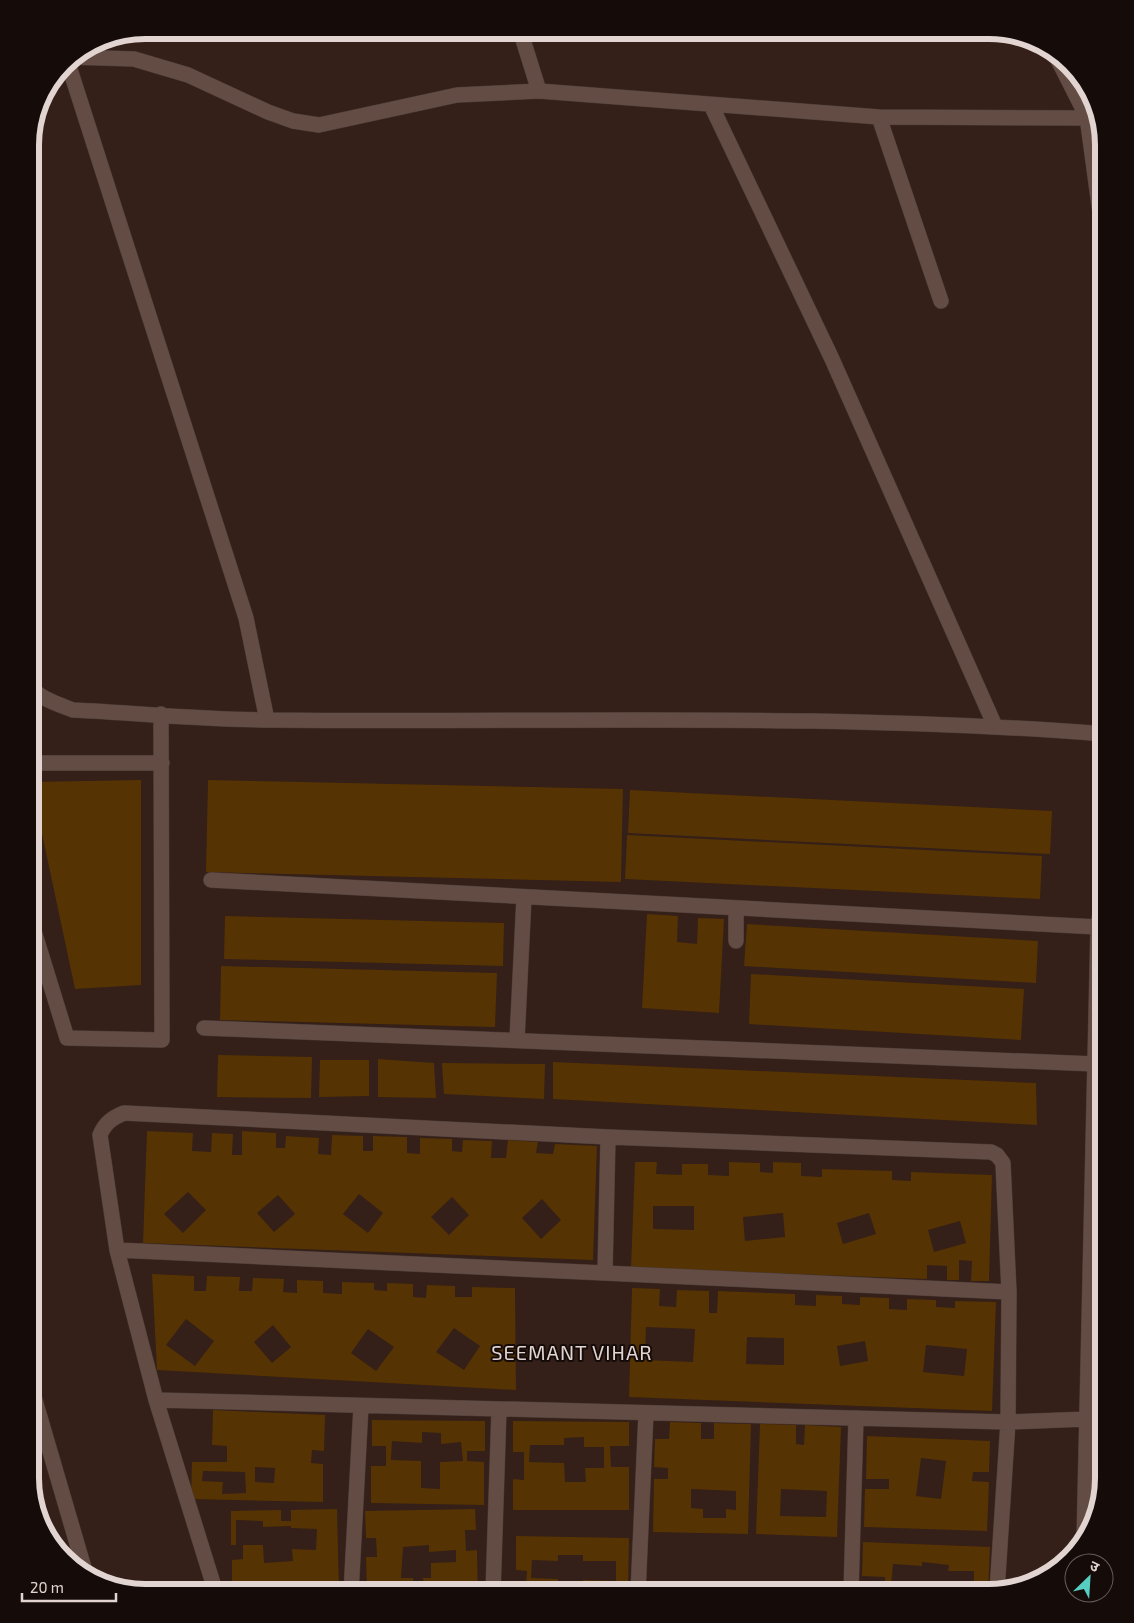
<svg xmlns="http://www.w3.org/2000/svg" width="1134" height="1623" font-family="'Exo 2','Noto Sans Devanagari',sans-serif">
<style>
.building{fill:#553302;fill-rule:evenodd}
.lines{fill:none;stroke-linecap:round;stroke-linejoin:round}
.street-casing{stroke:#4a3a35;stroke-width:16}
.street{stroke:#634c44;stroke-width:15}
.labels{text-anchor:middle;stroke-width:4;stroke-linejoin:round;paint-order:stroke}
.neighbourhood-label{font-size:20px;letter-spacing:1px;fill:#e2d4d0;stroke:#150c09}
.rim{fill:none;stroke:#e2d4d0;stroke-width:6}
</style>
<rect width="100%" height="100%" fill="#341f19"/>
<!-- building -->
<path class="building" d="M141,780V985L75,989L31,782Z
M208,780L623,789L621,882L206,872Z
M630,790L1052,811L1050,854L628,833Z
M627,835L1042,856L1040,899L625,879Z
M647,914L678,916L677,942L697,944L698,918L724,919L719,1013L642,1008Z
M225,916L504,923L503,966L224,959Z
M747,924L1038,941L1036,983L744,966Z
M221,966L497,973L495,1027L220,1020Z
M751,974L1024,989L1021,1040L749,1024Z
M218,1055L312,1057L311,1098L217,1097Z
M378,1059L434,1063L436,1098L378,1097Z
M320,1060H369V1096L319,1097Z
M553,1062L1036,1083L1037,1125L553,1099Z
M442,1063L545,1064L544,1099L444,1094Z
M147,1131L193,1133L192,1151L211,1152L212,1133L233,1134L232,1155H242V1131L276,1133V1148H285L286,1136L319,1138L318,1154L331,1155L332,1135L363,1136V1151H373V1136L407,1137V1153L420,1154V1138L452,1139V1151L462,1152L463,1140L492,1141L491,1158H506L508,1140L538,1142L536,1153L553,1154L555,1144L597,1146L593,1260L143,1243ZM188,1192L206,1210L183,1233L164,1214ZM359,1194L383,1213L368,1233L343,1214ZM278,1195L295,1214L274,1232L257,1213ZM452,1197L469,1215L449,1235L431,1217ZM542,1199L561,1220L541,1239L522,1218Z
M635,1162H657L656,1174L682,1175V1164H708V1175L729,1176V1162L760,1163V1172L773,1173V1162L801,1163V1176L822,1177V1169L892,1171V1180L911,1181V1172L992,1175L989,1281H971L972,1261L959,1260V1280H947V1266L927,1265V1279L631,1268ZM653,1206H694V1230L653,1229ZM783,1213L785,1237L745,1241L743,1217ZM869,1213L876,1234L843,1244L837,1223ZM960,1221L966,1243L934,1252L928,1230Z
M152,1274L194,1276V1291H206L207,1276L240,1277L239,1291H252L253,1278L284,1279L283,1292L297,1293V1280L323,1281V1293L342,1294V1282L374,1283V1290L387,1291V1283L413,1284V1297L426,1298L427,1285L455,1286V1297H472V1287L515,1288L516,1390L157,1370ZM186,1319L214,1341L195,1366L166,1345ZM273,1325L291,1347L272,1363L254,1342ZM454,1328L480,1346L464,1370L436,1352ZM368,1329L394,1347L376,1371L351,1353Z
M632,1288L660,1289L659,1306L676,1307L677,1290L709,1291V1313H717L718,1291L795,1294V1305L816,1306V1295L842,1296V1304L860,1305V1297L889,1298V1309L907,1310V1299L936,1300V1307L955,1308V1301L996,1302L992,1411L629,1397ZM646,1327L695,1329L693,1362L645,1360ZM747,1337L784,1338V1365L746,1364ZM865,1341L868,1361L840,1366L837,1346ZM926,1345L967,1349L964,1376L923,1372Z
M213,1410L325,1415L324,1451L312,1450L311,1463L323,1464V1502L191,1499L192,1462H227V1446L212,1445ZM255,1467L275,1468L274,1483L255,1482ZM203,1471L245,1472L246,1493L222,1494L223,1482L202,1481Z
M372,1420L485,1421V1451H467V1461L484,1462V1505L371,1503V1466H386V1446H372ZM422,1432L441,1433V1444L461,1442L463,1461L440,1462V1489L421,1488V1461L391,1460L392,1441L422,1443Z
M513,1421L629,1422V1446H610L611,1467H629V1510H513V1479L524,1480V1452H513ZM584,1437V1447H604V1468H585L586,1482H565L564,1463L529,1462L530,1445H564V1438Z
M670,1422L701,1423V1439H714V1423L751,1424L748,1534L653,1532L654,1479H668V1468L654,1467L655,1439H669ZM691,1489L736,1491V1510L726,1509V1518H703V1509L691,1508Z
M760,1424L796,1425V1444L804,1445L805,1425L841,1427L837,1537L756,1534ZM781,1489L827,1491L826,1517L780,1516Z
M867,1436L990,1441L989,1472H973L972,1481L989,1482L987,1531L864,1527L865,1489H889V1479H866ZM921,1458L946,1461L941,1499L916,1496Z
M337,1509L339,1593H232V1560L243,1559V1545H263L264,1563L293,1561L292,1549L316,1550L317,1529L291,1528V1526L263,1527V1521L236,1520V1545H231V1511L281,1510V1521H291V1510Z
M475,1509L476,1530H465L466,1551L477,1550L478,1593H367L366,1557H377L376,1538H366L365,1511ZM429,1545V1552L456,1550V1562L431,1563V1578H423L424,1587H414L413,1578H401L403,1547Z
M516,1536L629,1538L628,1593H584L583,1580L616,1581V1561H583V1555H558V1561L532,1560L531,1578L558,1579V1593H516V1585H526L527,1571L516,1570Z
M863,1542L990,1547L988,1593H946V1586H974V1571H948L949,1565L922,1562V1566L893,1564L891,1587L920,1589L919,1593H885V1577L862,1576Z
M657,1582L739,1584V1593H657Z
M752,1585L792,1586V1593H751Z
M801,1586L836,1588V1593H800Z"/>
<g class="lines">
<defs>
<path id="street" d="M520,30L539,91
M1055,54L1087,117L1104,242
M71,57L134,59L188,75L268,112L293,121L319,125L457,95L539,91L879,117L1097,118
M67,60L246,618L267,720
M711,105L832,359L995,726
M879,117L941,301
M30,687C41,699 58,704 73,710C138,713 204,720 270,720C548,723 826,712 1104,734
M30,763H162
M211,880L1098,927
M30,918L67,1038L162,1040L161,714
M736,941V908
M204,1028L1095,1064
M517,1040L524,897
M117,1250L1009,1292
M605,1273L608,1137
M30,1383L87,1578
M156,1400L1008,1422L1087,1419
M1084,1541L1098,927L1104,886
M216,1593L156,1400L117,1250L100,1135C105,1123 112,1118 124,1113L608,1137L991,1152L997,1155L1003,1163L1009,1292L1008,1422L997,1591
M351,1593L361,1406
M493,1593L499,1409
M638,1593L646,1413
M851,1593L856,1418"/>
</defs>
<!-- street casing -->
<use href="#street" class="street-casing"/>
<!-- street -->
<use href="#street" class="street"/>
</g>
<g class="labels">
<!-- neighbourhood labels -->
<g class="neighbourhood-label">
<text x="572" y="1360">SEEMANT VIHAR</text>
</g>
</g>
<!-- crop -->
<path d="M0 0H1134V1623H0ZM145 39H989A106 106 0 0 1 1095 145V1478A106 106 0 0 1 989 1584H145A106 106 0 0 1 39 1478V145A106 106 0 0 1 145 39Z" fill="#150c09" fill-rule="evenodd"/>
<path class="rim" d="M145 39H989A106 106 0 0 1 1095 145V1478A106 106 0 0 1 989 1584H145A106 106 0 0 1 39 1478V145A106 106 0 0 1 145 39Z"/>
<!-- north arrow -->
<g transform="translate(1089 1578) rotate(25)"><circle r="24" fill="#150c09" stroke="#675c59"/>
<path d="M0-4L9 19L0 12L-9 19Z" fill="#57cec2"/>
<text y="-8" font-size="14" font-weight="bold" text-anchor="middle" fill="#e2d4d0">उ</text>
</g>
<!-- scale -->
<path d="M22 1593v8h94v-8" fill="none" stroke="#e2d4d0" stroke-width="2.5"/>
<text x="30" y="1593" font-size="15" fill="#e2d4d0" stroke="#150c09" stroke-width="4" paint-order="stroke">20 m</text>
</svg>
